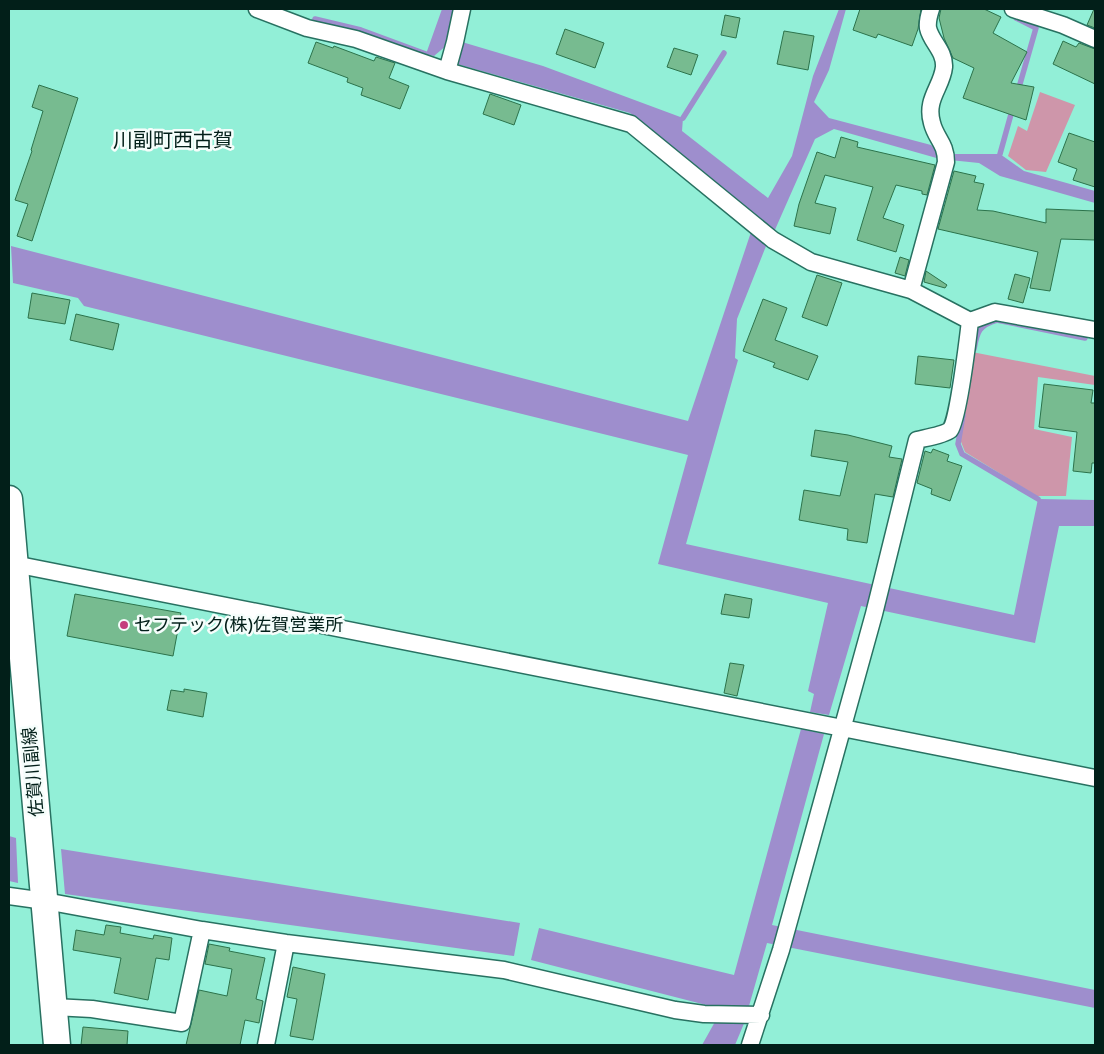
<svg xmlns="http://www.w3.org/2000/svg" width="1104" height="1054" font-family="'Varela Round','Noto Sans JP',sans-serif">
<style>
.green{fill:#ce96aa}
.water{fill:#9e8ecd}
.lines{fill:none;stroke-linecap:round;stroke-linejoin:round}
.stream{stroke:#9e8ecd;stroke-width:5.5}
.building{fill:#77bb90;stroke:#2c734b}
.street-casing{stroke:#287161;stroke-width:19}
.primary-casing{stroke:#287161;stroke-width:29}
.street{stroke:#fff;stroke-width:16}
.primary{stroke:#fff;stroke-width:26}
.poi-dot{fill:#c53e7d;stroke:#f5fdfb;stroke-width:2}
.labels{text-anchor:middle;stroke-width:5;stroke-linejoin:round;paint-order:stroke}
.poi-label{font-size:18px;fill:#021f19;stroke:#f5fdfb;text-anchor:start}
.street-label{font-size:18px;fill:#021f19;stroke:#f5fdfb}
.quarter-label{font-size:20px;fill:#021f19;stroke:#f5fdfb}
</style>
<rect width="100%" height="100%" fill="#92efd7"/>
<!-- green -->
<path class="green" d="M1040,92L1075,105L1046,172L1026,170L1008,156L1018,126L1027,131Z
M972,352L1095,376V385L1038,377L1034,429L1072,437L1066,496H1037L965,452L958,434Z"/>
<!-- water -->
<path class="water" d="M442,9H453L447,45L434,56L426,54Z
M839,9H846L829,70L814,102L829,118L931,145L941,154H1000L1024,171L1095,191V203L1000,176L979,163L940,159L834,129L815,139L774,232L772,231L737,319L735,358L738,360L686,544L1014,615L1038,499L1095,500V526H1059L1035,643L861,606L829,715L810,712L814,694L808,691L828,603L658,564L688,455L84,306L78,298L13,283L11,246L688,421L756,217L630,113L457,64L462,42L543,66L683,118L682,131L768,198L792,156L813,76Z
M801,729L824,734L772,925L1095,990V1008L767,943L749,1006H710L531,960L539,928L734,975Z
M9,836L16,838L18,883L9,881Z
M61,849L520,923L514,956L65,894Z
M716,1020L745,1021L735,1045H702Z"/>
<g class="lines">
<!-- stream -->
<path class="stream" d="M1016,18L1036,28L1018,91
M315,19L361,30L426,54
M683,118L724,53
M1000,154L1013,107
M974,349C977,332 979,325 997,320L1085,338
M963,415L958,444L962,454L1038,499"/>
</g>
<!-- building -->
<path class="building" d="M860,9H921L918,29L912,46L878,34L876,38L853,30Z
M941,9H984L1001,17L993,33L1027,52L1011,83L1034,87L1026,120L963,98L974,68L953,58L944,38L939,18Z
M1094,9H1095V28L1087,25Z
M725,15L740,18L736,38L721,35Z
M565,29L604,43L595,68L556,54Z
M784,31L814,36L808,70L777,64Z
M1063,41L1076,47L1079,43L1095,49V84L1053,64Z
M316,42L333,48L334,46L374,61L376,57L395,63L389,78L409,86L400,109L361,95L363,88L347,82L348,78L308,63Z
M674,48L698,55L691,75L667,67Z
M39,85L78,98L32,241L17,236L28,204L15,200L32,151L31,150L43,111L32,107Z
M490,94L521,105L514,125L483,114Z
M1069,133L1095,142V187L1073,180L1077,169L1058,162Z
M841,137L858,142L857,147L935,165L927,195L922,194V191L896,185L883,218L904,225L896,252L857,240L873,187L825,175L815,203L836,208L830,234L794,226L799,204L817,152L835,158Z
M954,171L976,176L974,182L984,184L977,210L993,211L1046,223V209L1095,211V240L1061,239L1050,291L1030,288L1038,252L938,229Z
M900,257L909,260L905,276L895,273Z
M926,271L947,285L945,288L924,282Z
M1015,274L1030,278L1023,303L1008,299Z
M817,275L842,283L827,326L802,317Z
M32,293L70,300L65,324L28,318Z
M763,299L787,308L775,340L818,356L808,380L773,367L775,363L743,351Z
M76,314L119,324L113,350L70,340Z
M918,356L954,360L950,388L915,384Z
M1044,384L1093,390L1091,403H1095V463H1092L1091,473L1073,471L1077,432L1039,427Z
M815,430L848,435L892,446L889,457L902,459L893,497L875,494L867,543L847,540L848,529L799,520L804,490L840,496L848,462L811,456Z
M933,449L949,455L947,461L962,466L950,501L931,494L932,489L917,483L925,451L931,453Z
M75,594L181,613L173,656L67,636Z
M725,594L752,599L749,618L721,614Z
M730,663L744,665L737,696L724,693Z
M184,689L207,693L203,717L167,710L171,690L184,692Z
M106,925L121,927L120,933L153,939L154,935L172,938L169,960L156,958L148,1000L114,993L121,958L73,950L76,930L104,935Z
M209,944L230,948L229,951L265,958L256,999L263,1001L259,1023L245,1020L240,1045H186L199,990L227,996L232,969L205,964Z
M293,967L325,974L313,1040L290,1036L297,999L287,997Z
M83,1027L128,1031L127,1045H81Z"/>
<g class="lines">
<defs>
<path id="street" d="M257,9L307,28L356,39L447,71L631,124L773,240L811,262L911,290L970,321L995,312L1095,330
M1013,9L1063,25L1095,39
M447,71L455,42L462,9
M911,290L946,162C946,143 936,139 932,123C925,99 942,87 944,67C945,51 931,42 928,28C927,21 929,15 931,9
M9,563L1095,778
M9,896L45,901L202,930L286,943L504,970L675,1010L704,1014L761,1015
M54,1007L92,1009L182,1023L202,930
M266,1045L286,943
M750,1045L781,950L874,614L917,440C925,438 944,435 950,430C958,422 968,338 970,321"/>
<path id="primary" d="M9,499L57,1045"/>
</defs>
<!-- street casing -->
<use href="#street" class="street-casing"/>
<!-- primary casing -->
<use href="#primary" class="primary-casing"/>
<!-- street -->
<use href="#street" class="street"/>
<!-- primary -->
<use href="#primary" class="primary"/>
</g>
<!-- markers -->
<circle class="poi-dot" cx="124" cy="625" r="5"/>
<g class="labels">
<!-- poi labels -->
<g class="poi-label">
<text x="134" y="631">セフテック(株)佐賀営業所</text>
</g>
<!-- street labels -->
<g class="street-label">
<text transform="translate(33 772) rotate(-95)" y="6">佐賀川副線</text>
</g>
<!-- quarter labels -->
<g class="quarter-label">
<text x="173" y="147">川副町西古賀</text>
</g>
</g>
<!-- border -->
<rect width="1104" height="1054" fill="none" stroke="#021f19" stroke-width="20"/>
</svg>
